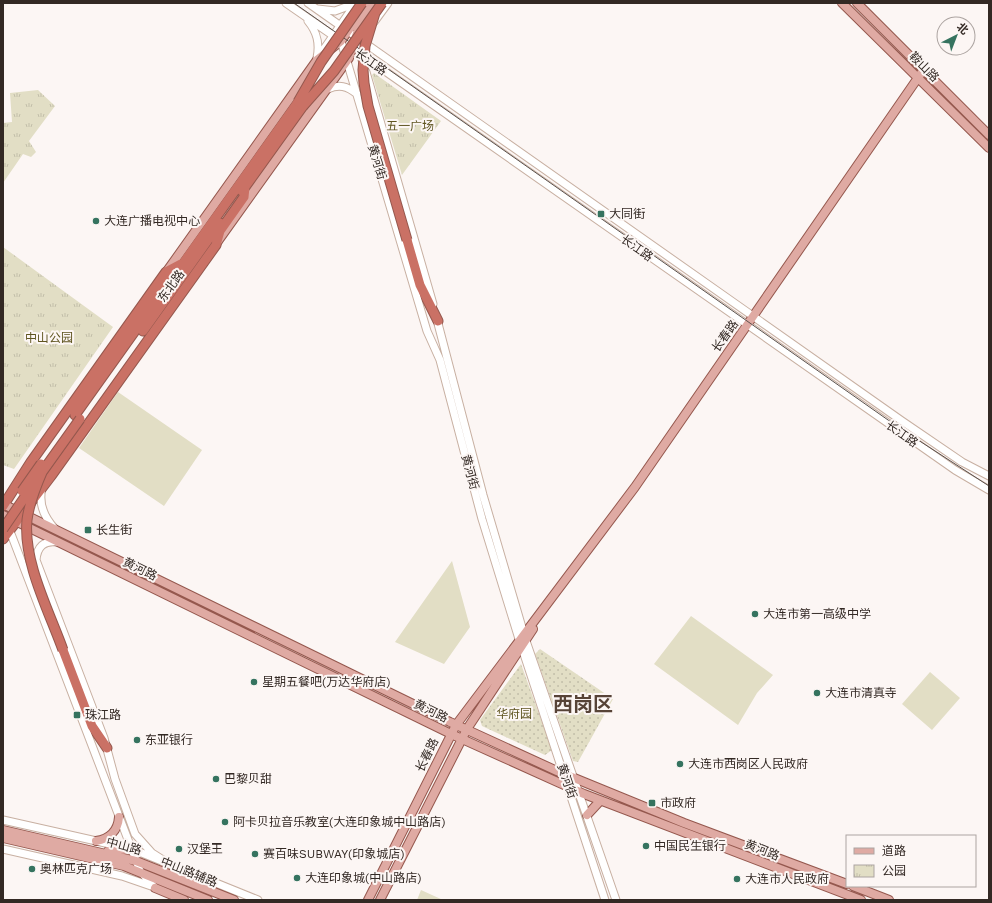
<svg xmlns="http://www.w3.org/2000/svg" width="992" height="903" font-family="'Work Sans','Noto Sans SC',sans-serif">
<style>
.grass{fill:url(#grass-dots)}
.park{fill:url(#park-tufts)}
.pitch{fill:#e2dec5}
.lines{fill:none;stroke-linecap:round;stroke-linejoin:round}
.secondary-casing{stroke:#c8b0a2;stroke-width:9}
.primary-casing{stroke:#95584e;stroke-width:10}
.highway-casing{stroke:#95584e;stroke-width:11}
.secondary{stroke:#fff;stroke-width:7}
.primary{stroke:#dfaaa3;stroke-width:8}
.highway{stroke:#ca7165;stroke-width:9}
.tram{stroke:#5a514c;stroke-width:1}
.highway-bridge-casing{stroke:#95584e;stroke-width:11;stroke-linecap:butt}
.highway-bridge{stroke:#ca7165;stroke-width:9}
.poi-dot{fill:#35735f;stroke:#fcf6f4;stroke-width:1.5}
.labels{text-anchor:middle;stroke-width:4;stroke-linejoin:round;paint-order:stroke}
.street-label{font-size:12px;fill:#332924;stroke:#fcf6f4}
.park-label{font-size:12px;fill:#5f5520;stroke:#fcf6f4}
.poi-label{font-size:12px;fill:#332924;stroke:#fcf6f4;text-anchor:start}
.town-label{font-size:20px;font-weight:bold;fill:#574337;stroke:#fcf6f4}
</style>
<defs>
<pattern id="grass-dots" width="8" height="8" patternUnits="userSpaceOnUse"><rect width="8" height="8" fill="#e2dec5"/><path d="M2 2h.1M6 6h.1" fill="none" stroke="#c2bea9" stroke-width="1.8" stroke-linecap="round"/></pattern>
<pattern id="park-tufts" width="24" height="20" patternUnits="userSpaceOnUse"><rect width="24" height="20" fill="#e2dec5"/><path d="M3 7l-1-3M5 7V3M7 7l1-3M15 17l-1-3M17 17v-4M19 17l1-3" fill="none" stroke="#c2bea9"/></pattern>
</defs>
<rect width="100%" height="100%" fill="#fcf6f4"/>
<!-- grass -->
<path class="grass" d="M540,649L613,699L578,762L573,761L535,654Z
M521,664L552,750L545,755L482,726L480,720Z"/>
<!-- park -->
<path class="park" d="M374,73L441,121L402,175L372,75Z
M38,90L55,106L29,141L36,152L31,157L23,154L3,183V123L12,122L10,93Z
M3,247L113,327L14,469L3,465Z"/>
<!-- pitch -->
<path class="pitch" d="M118,392L202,450L164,506L79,448Z
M452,561L470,627L444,664L395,642Z
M691,616L773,675L757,693L738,725L654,664Z
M930,672L960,698L932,730L902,704Z
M421,890L443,900H417Z"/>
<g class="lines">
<defs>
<path id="secondary" d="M286,3L341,41
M308,3L902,421L962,462L989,476
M318,9L335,11L354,4
M308,21C317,32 320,43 317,58
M374,22L388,3
M341,41L427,331L440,360L482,519L519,639L605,900
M358,45L362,60
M362,55L955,470L989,490
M319,56L356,3
M366,72L433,304
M328,89C339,84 347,86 357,94
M436,316L483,495L526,641L616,900
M42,488C38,504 44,517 55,529
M8,526L140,871L155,888
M57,542C44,540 37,547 36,560L104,738L115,779L135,834L152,853L163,860
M3,820L132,849L258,900
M3,849L122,876L151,886"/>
<path id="primary" d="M842,3L989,148
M857,3L989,135
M218,241L349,58L358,30L376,3
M167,271L317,60L341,41L368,3
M3,504L450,722L557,771L684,823L847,884
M3,515L451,734L584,794L861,900
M587,815L600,801
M3,830L136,861L234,900
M3,838L124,866L208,900
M96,841C109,839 118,831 119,817
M108,851L132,849
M853,886L889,900
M155,888L184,900
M368,900L456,725L635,487L924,69
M380,900L467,729L533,629"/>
<path id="highway" d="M242,191L303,106
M407,240L420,285L438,321
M143,331L220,223
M75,415L298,102
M3,506L31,462L166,272L181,264
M3,539L51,476L216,245L220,231L244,197L245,187
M63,650L92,726L107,748"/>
</defs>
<!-- secondary casing -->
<use href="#secondary" class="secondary-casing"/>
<!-- primary casing -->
<use href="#primary" class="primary-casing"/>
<!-- highway casing -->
<use href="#highway" class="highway-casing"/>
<!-- secondary -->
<use href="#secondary" class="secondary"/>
<!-- primary -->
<use href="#primary" class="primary"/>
<!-- highway -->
<use href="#highway" class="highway"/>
<!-- tram -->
<path class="tram" d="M294,3L898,427L989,486"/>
<defs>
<path id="highway-bridge" d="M375,13L365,46L363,70L364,83L368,106L407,240
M298,102L321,62L362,3
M303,106L334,71L382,3
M43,470C36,486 29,503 27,520C23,562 49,611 63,650
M40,475L80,419
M22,491L41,464
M3,529L33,485"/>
</defs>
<!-- highway-bridge casing -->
<use href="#highway-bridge" class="highway-bridge-casing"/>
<!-- highway-bridge -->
<use href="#highway-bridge" class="highway-bridge"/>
</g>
<!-- markers -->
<g class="poi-dot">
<rect x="597" y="210" width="8" height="8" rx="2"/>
<circle cx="96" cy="221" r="4"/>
<rect x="84" y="526" width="8" height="8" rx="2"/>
<circle cx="755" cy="614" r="4"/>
<circle cx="254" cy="682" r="4"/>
<circle cx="817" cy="693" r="4"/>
<rect x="73" y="711" width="8" height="8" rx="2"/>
<circle cx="137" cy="740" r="4"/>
<circle cx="680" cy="764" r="4"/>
<circle cx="216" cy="779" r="4"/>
<rect x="648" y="799" width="8" height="8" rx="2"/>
<circle cx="225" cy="822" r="4"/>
<circle cx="646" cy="846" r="4"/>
<circle cx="179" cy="849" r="4"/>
<circle cx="255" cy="854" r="4"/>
<circle cx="32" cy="869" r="4"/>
<circle cx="297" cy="878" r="4"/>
<circle cx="737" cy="879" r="4"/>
</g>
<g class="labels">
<!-- street labels -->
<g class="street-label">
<text transform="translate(371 62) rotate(35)" y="4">长江路</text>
<text transform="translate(924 67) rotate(45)" y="4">鞍山路</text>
<text transform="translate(377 162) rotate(73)" y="4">黄河街</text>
<text transform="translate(637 248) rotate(35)" y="4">长江路</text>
<text transform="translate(171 286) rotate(-54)" y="4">东北路</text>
<text transform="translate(725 336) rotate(-55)" y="4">长春路</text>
<text transform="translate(902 434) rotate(35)" y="4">长江路</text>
<text transform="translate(470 472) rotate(75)" y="4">黄河街</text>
<text transform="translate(140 569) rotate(26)" y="4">黄河路</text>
<text transform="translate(431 711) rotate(26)" y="4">黄河路</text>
<text transform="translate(427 755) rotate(-64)" y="4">长春路</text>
<text transform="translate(567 781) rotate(71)" y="4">黄河街</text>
<text transform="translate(124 846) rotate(15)" y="4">中山路</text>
<text transform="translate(762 850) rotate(21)" y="4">黄河路</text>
<text transform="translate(189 872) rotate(22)" y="4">中山路辅路</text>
</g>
<!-- park labels -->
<g class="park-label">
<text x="410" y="130">五一广场</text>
<text x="49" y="342">中山公园</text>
<text x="514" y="718">华府园</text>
</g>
<!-- poi labels -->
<g class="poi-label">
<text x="609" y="218">大同街</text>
<text x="104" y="225">大连广播电视中心</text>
<text x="96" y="534">长生街</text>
<text x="763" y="618">大连市第一高级中学</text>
<text x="262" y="686">星期五餐吧(万达华府店)</text>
<text x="825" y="697">大连市清真寺</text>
<text x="85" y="719">珠江路</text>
<text x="145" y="744">东亚银行</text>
<text x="688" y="768">大连市西岗区人民政府</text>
<text x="224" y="783">巴黎贝甜</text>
<text x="660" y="807">市政府</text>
<text x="233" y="826">阿卡贝拉音乐教室(大连印象城中山路店)</text>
<text x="654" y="850">中国民生银行</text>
<text x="187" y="853">汉堡王</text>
<text x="263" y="858">赛百味SUBWAY(印象城店)</text>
<text x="40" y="873">奥林匹克广场</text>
<text x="305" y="882">大连印象城(中山路店)</text>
<text x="745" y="883">大连市人民政府</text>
</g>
<!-- town labels -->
<g class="town-label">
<text x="583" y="711">西岗区</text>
</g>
</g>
<!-- border -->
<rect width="992" height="903" fill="none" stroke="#332924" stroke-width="8"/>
<!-- legend -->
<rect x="846" y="835" width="130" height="52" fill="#fcf6f4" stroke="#aca4a1"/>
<rect x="854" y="848" width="20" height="6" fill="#dfaaa3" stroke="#aca4a1"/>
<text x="882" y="855" font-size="12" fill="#332924">道路</text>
<rect x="854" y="865" width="20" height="12" fill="url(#park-tufts)" stroke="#aca4a1"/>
<text x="882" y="875" font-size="12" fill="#332924">公园</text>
<!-- north arrow -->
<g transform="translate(956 36) rotate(42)"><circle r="19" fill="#fcf6f4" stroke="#aca4a1"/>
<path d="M0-3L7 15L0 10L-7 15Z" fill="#35735f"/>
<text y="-6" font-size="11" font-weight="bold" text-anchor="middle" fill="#332924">北</text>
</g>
</svg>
